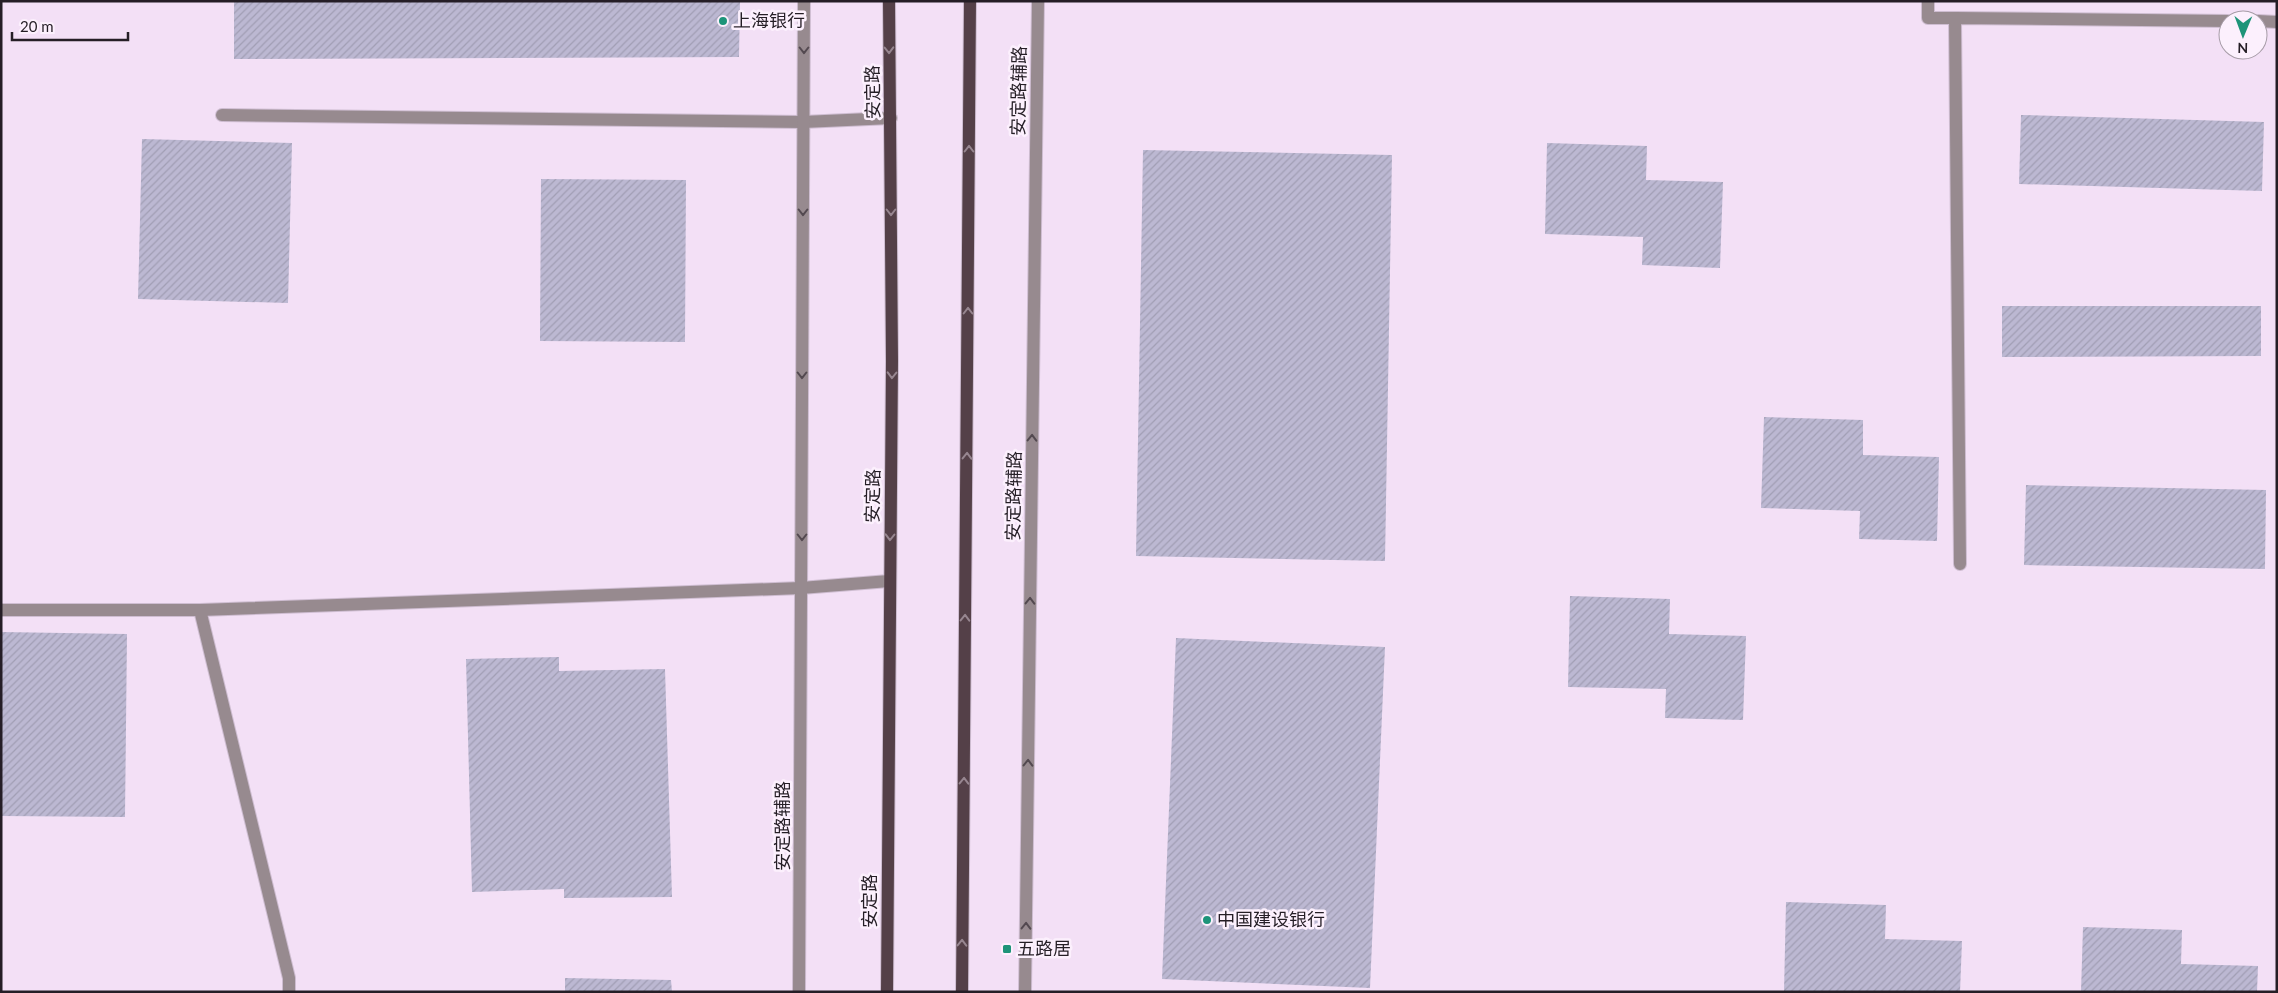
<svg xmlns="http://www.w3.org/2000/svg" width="2278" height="993" font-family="Lato,'Noto Sans SC',sans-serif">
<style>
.building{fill:url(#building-hatch)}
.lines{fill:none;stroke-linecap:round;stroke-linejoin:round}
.service-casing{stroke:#cebdd1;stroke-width:14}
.minor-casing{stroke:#cebdd1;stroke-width:14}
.tertiary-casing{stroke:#cebdd1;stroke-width:14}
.primary-casing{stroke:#cebdd1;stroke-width:14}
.service{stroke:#978a8f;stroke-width:12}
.minor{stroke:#978a8f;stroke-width:12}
.tertiary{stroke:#978a8f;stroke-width:12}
.primary{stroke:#544048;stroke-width:12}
.oneway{stroke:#534950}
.oneway2{stroke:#978690}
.poi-dot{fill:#1d9479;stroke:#fcf0fd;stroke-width:2}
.labels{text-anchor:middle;stroke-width:5;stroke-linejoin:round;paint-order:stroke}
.poi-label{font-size:18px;fill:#251e26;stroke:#fcf0fd;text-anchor:start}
.street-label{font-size:18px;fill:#251e26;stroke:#fcf0fd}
</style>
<defs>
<pattern id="building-hatch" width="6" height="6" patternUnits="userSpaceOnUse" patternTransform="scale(1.25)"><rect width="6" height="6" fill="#bcb8d2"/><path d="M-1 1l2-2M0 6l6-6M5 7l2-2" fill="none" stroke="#a19eb4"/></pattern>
</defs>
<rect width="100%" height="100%" fill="#f3e0f6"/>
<!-- building -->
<path class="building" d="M234,1H740L739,57L234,59Z
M2021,115L2264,122L2262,191L2019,184Z
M142,139L292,143L288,303L138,299Z
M1547,143L1647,146L1646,180L1723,182L1720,268L1642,265L1643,237L1545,234Z
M1143,150L1392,155L1385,561L1136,556Z
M541,179L686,180L685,342L540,341Z
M2002,306H2261V356L2002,357Z
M1764,417L1863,420V455L1939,457L1937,541L1859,539L1860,511L1761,508Z
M2026,485L2266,490L2265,569L2024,565Z
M1570,596L1670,599L1669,634L1746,636L1743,720L1665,718L1666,689L1568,687Z
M1,632L127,634L125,817L1,816Z
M1176,638L1385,647L1370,988L1162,979Z
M559,657V671L665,669L672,897L564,898V889L472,892L466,659Z
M1786,902L1886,905L1885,939L1962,941L1960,992H1784Z
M2083,927L2182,930L2181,964L2258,966L2257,992H2081Z
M565,978L671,980L672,992H565Z"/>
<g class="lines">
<defs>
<path id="service" d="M1928,1V18H1955
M2258,21L2277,22
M222,115L803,122L891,118
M1960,564L1955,18L2228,21"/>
<path id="minor" d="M1,610H200L801,588L889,581
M200,610L289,978V992"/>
<path id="tertiary" d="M799,992L804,1
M1025,992L1038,1"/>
<path id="primary" d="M887,992L892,361L889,1
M962,992L970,1"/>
</defs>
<!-- service casing -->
<use href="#service" class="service-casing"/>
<!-- minor casing -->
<use href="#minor" class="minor-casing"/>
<!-- tertiary casing -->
<use href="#tertiary" class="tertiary-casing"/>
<!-- primary casing -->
<use href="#primary" class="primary-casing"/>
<!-- service -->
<use href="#service" class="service"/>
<!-- minor -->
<use href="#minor" class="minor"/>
<!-- tertiary -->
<use href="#tertiary" class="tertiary"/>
<!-- primary -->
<use href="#primary" class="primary"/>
</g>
<!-- one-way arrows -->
<defs><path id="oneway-chevron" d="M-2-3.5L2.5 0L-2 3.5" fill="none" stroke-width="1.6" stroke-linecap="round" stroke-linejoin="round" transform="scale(1.25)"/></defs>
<g class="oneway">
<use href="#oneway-chevron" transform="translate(804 50) rotate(90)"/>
<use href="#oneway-chevron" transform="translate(803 212) rotate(90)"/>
<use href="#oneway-chevron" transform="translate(802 375) rotate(90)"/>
<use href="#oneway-chevron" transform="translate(1032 438) rotate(-89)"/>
<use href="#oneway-chevron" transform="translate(802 537) rotate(90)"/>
<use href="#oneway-chevron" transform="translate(1030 601) rotate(-89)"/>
<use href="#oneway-chevron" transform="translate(1028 763) rotate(-89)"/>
<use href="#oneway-chevron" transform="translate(1026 926) rotate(-89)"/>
</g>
<g class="oneway2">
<use href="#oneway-chevron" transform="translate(889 50) rotate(89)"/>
<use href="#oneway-chevron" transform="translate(969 149) rotate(-90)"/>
<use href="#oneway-chevron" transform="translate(891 212) rotate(90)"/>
<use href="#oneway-chevron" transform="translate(968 311) rotate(-90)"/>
<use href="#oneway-chevron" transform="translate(892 375) rotate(91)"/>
<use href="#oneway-chevron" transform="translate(967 456) rotate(-89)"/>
<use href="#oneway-chevron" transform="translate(890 537) rotate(91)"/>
<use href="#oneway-chevron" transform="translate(965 618) rotate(-89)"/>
<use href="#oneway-chevron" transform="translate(964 781) rotate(-89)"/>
<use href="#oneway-chevron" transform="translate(962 943) rotate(-89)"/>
</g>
<!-- markers -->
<g class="poi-dot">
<circle cx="723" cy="21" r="5"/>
<circle cx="1207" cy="920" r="5"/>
<rect x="1002" y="944" width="10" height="10" rx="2.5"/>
</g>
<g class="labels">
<!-- poi labels -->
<g class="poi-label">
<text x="733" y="27">上海银行</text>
<text x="1217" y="926">中国建设银行</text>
<text x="1017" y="955">五路居</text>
</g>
<!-- street labels -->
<g class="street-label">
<text transform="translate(1019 91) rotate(-89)" y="6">安定路辅路</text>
<text transform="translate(873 92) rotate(-91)" y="6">安定路</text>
<text transform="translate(873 496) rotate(-89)" y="6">安定路</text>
<text transform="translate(1014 496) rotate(-89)" y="6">安定路辅路</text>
<text transform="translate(783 826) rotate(-90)" y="6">安定路辅路</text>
<text transform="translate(870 901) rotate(-90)" y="6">安定路</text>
</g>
</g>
<!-- border -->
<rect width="2278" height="993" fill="none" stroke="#251e26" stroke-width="5"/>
<!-- north arrow -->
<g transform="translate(2243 35) rotate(181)"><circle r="24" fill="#fcf0fd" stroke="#a69ca7"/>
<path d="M0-4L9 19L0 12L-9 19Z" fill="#1d9479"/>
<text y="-8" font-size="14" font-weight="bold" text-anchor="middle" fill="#251e26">N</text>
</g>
<!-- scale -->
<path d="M12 32v8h116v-8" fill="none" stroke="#251e26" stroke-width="2.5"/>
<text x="20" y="32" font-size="15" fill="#251e26" stroke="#fcf0fd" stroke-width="4" paint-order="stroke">20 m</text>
</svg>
